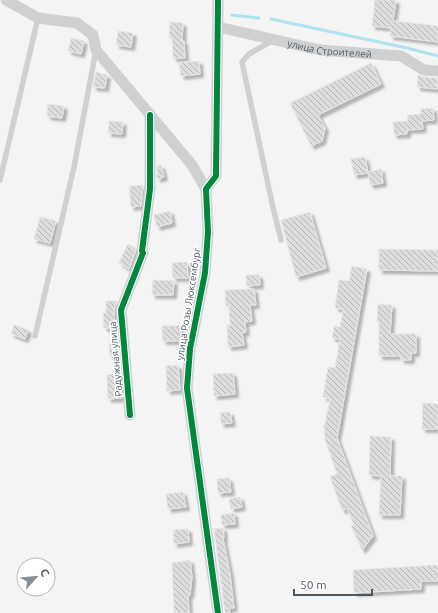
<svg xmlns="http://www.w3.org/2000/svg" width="438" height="613" font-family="Ubuntu,sans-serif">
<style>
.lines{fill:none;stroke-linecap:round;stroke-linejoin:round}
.stream{stroke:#aee2f0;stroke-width:3}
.building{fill:url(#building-back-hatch);stroke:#e5e6e7;filter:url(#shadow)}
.lane{stroke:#ced0d2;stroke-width:5.5}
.street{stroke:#ced0d2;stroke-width:11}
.cycleway-casing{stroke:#fff;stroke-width:8}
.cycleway{stroke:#00873e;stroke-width:6}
.labels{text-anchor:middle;stroke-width:3;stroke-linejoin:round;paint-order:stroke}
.street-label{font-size:10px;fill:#4a5661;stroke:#fff}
</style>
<defs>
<pattern id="building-back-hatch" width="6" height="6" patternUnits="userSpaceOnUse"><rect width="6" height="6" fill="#ddddde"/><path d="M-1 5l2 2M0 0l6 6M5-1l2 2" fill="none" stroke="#b5b6b7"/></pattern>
<filter id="shadow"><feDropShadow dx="3.5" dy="3.5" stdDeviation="1" flood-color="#0004"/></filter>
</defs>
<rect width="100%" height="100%" fill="#f4f4f4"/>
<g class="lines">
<!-- stream -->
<path class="stream" d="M232,15L259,18
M271,19L407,48L438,56"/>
</g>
<!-- building -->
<path class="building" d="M375,0H396L393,21L438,26V42L390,36L391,28L372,26Z
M170,22L183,23L182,41H184L185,58H173L172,38H169Z
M118,31L133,33L131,47L116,45Z
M71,38L84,41L81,54L68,51Z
M199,61L200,74L181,76L179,63Z
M371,63L381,84L318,115L325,128L322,141L311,146L290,103Z
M96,72L107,75L105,88L93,87Z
M418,75L424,77L438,78L437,89L417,87Z
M48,104L64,106L62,118L47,116Z
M433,108L434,120L422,121L423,129L407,130V134L394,135L393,122L408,121L407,115L421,114V109Z
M109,121L123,122L122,134L108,133Z
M365,157L368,173L354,175L351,159Z
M161,165L164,177L157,179V166Z
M381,169L383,183L370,185L368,172Z
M143,185L141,206L131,207L129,186Z
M170,211L172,223L157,227L154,215Z
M310,212L326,268L296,277L281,220Z
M40,217L56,221L50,243L34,239Z
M128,244L135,248V253L129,269L119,263Z
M379,249L438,250V271L379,270Z
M187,262L188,278H173L172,263Z
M352,266L367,269L337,438L373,536L362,550L351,526L354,525L347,509L342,510L330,477L337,474L325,439L324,427L330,399L323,397L328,367L335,368L340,339L332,338L334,326L340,327L343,309L335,308L339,280L349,281Z
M246,275H259L260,285L247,286Z
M153,280L174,281L173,295H152Z
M254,289L256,305H250L252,321L245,322L246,332L242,333L244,345L228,347L227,325H230L229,306H226L225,290Z
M106,301H117L114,310L115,328H104L103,313H106Z
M378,304L392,305L390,334H416V353H411V360H401V356H379V322H377Z
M14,325L28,330L25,339L11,334Z
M162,326H181V341H163Z
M117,343L118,356H110L109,344Z
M178,365L180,390L167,391L166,366Z
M233,373L235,394L214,396L213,374Z
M120,374L122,398L108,399L107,375Z
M423,403L438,404V429H422Z
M230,412L232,423L221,424L220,413Z
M370,436L391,437L390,476H402L400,515H379L381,476L369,475Z
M229,478L231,492L218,493L217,479Z
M183,492L186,507L168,509L166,494Z
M240,497L242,507L231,509L229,499Z
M234,513L235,524L222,525L221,515Z
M223,528L224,538H223L230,574L234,608H229L230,613H225L214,529Z
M188,529L189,542L174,544L173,530Z
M190,560L192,577L190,595H188L189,613H174L172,563Z
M438,565V581H421V589L354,593L353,570Z"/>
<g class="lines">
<!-- lane -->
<path class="lane" d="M272,41L249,54L242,62L272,203L281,240
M0,180L38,18
M35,336L74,167L96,50"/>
<!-- street -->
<g class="street">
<path d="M6,0L38,18L77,23L93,35L96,50L192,165L206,189"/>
<path d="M218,0L216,176L206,189L208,232L205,273L190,349L187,388L218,613"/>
<path id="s1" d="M218,27L320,50L401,56L424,70L438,71"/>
<path d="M130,415L121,310L143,253L142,251L150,189V115"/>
</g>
<defs>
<path id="cycleway" d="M218,0L216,176L206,189L208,232L205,273L190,349L187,388L218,613
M130,415L121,310L143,253L142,251L150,189V115"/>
</defs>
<!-- cycleway casing -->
<use href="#cycleway" class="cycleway-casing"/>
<!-- cycleway -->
<use href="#cycleway" class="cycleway"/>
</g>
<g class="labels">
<!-- street labels -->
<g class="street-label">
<text dy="4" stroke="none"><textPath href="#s1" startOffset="114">улица Строителей</textPath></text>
<text transform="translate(188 304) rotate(-81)" y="4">улица Розы Люксембург</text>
<text transform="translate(115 359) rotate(-95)" y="4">Радужная улица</text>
</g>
</g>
<!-- north arrow -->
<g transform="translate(36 577) rotate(63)"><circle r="19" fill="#ffffff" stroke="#b7bbc0"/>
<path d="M0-3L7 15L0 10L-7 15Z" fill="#868d94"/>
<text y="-6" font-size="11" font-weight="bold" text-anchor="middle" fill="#4a5661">С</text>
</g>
<!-- scale -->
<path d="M294 589v6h78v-6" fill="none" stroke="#4a5661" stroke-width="2"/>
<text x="300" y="589" font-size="12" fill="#4a5661" stroke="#ffffff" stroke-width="3" paint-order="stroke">50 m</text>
</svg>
